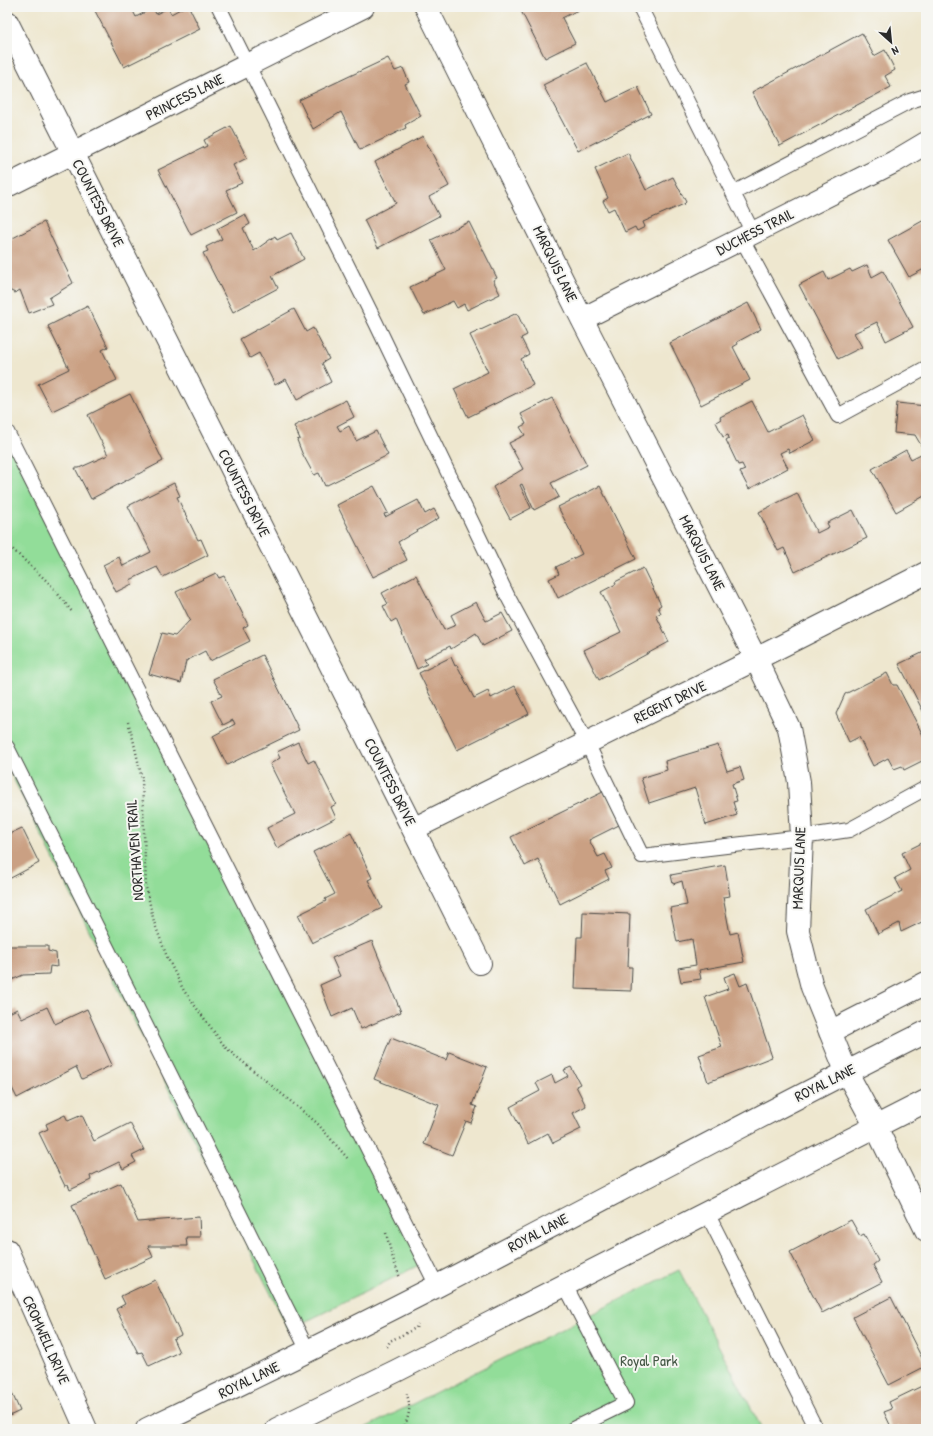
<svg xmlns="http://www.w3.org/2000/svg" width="933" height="1436" font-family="'Patrick Hand',sans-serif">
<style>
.green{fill:#92dd99;stroke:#5e8462}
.building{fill:#caa083}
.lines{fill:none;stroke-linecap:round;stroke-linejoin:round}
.lane-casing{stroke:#484744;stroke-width:16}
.street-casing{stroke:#484744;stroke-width:24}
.secondary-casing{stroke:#484744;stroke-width:24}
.path{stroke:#484744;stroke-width:2.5;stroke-dasharray:1 3;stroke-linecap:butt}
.lane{stroke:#fff;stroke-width:14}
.street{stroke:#fff;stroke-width:22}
.secondary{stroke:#fff;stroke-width:22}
.labels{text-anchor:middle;stroke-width:4;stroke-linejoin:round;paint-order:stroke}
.street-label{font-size:15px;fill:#2b2b2b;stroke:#f6f6f2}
.park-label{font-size:15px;fill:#455846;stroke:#f6f6f2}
</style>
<rect width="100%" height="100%" fill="#f6f6f2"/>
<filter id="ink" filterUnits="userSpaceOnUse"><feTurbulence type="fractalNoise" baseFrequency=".025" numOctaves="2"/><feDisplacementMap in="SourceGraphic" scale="8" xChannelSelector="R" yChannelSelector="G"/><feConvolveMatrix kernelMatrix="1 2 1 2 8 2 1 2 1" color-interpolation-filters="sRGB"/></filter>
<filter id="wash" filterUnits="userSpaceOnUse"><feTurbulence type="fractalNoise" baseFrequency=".012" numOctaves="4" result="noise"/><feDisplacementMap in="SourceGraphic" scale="16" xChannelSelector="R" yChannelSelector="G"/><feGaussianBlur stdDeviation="0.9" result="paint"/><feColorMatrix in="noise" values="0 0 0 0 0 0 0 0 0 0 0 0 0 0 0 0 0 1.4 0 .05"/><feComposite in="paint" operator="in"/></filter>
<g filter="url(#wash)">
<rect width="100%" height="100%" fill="#eee7cf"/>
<!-- green -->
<path class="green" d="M7,438L421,1264L289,1330L7,766Z
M679,1270L762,1429H363Z"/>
<g id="blocks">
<!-- building -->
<path class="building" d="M93,7H131L136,17L153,8L156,14L168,8L171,14L184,7H189L200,29L124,67Z
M519,7H584L562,18L575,43L545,58Z
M862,33L874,56L885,50L895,70L885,76L891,87L780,146L752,92Z
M388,58L395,71L403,68L409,82L405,84L421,116L405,125L406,128L360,150L341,112L313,129L299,100Z
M587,63L607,102L638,87L651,114L578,151L543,85Z
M231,126L247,158L233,165L242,183L226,190L237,212L191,235L158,170L207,146L204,140Z
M423,136L449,186L429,197L439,216L378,248L364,220L396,203L375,162Z
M628,153L646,190L673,177L686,202L684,204L643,222L645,227L637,231L635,227L625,232L614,208L608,211L603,201L608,198L595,169Z
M245,214L250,224L243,228L254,251L275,236L277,240L291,233L304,259L272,276L278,288L233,312L203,253L208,251L206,247L222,239L217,229Z
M926,219V268L909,277L888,240Z
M44,222L73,283L49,298L52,304L29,313L20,290L15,293L7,289V241Z
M469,222L497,278L493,280L500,294L467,310L464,304L457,308L453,301L424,315L410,287L446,270L431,240Z
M867,265L872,277L883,271L913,327L886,341L877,322L854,333L862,347L838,359L799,285L824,272L828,280L850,269L852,272Z
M748,303L761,329L737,342L738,344L733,347L750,380L701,405L670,343Z
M88,306L108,347L102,350L117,380L52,411L38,384L69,369L48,326Z
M294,309L306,332L313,328L329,359L322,363L331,382L297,400L286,379L275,385L259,353L250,358L240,339Z
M517,313L527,335L521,338L529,354L521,359L533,385L468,417L454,389L488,372L470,335Z
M130,394L163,461L91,499L75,468H79L108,455L88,415Z
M552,398L587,465L551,483L559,497L534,510L522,484L520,485L531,508L510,519L493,487L523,469L509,443L525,435L520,427L526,424L521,414Z
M346,400L354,417L337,426L340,431L349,426L356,441L376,431L388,455L325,486L319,473L314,475L302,453L297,440L300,439L294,426Z
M752,401L768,432L802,415L815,440L790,453L788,449L780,453L788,468L749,489L740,472L745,470L742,464L738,465L726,440L729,438L728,435L723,437L716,422L721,419L720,417Z
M897,403L926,406V495L896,512L872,469L906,450L911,459L925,452L915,435L894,433Z
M174,483L180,496L177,497L198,540L201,539L208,555L163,577L157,567L130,580L132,584L116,592L103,565L119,557L123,566L151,552L128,506Z
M374,486L388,513L384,514L385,517L418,500L425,514L434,509L439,518L398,542L407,560L373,577L337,505Z
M600,486L636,559L558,598L549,579L559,574L556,567L582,554L558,507Z
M797,493L817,533L829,527L827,523L853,510L867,538L795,572L784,548L778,551L759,512Z
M643,568L661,605L658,607L661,613L656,615L669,642L599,680L584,650L621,632L601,592L616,584L615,582Z
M216,573L219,578L224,576L248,625L243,628L250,641L210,661L205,651L186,661L181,683L149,674L162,633L175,636L190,620L176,592Z
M416,575L444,630L456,625L451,615L476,602L486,621L502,613L512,631L483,646L476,633L451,649L450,646L424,659L427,664L417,669L396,619L391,622L383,606L388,604L382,593Z
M926,651V717L899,664Z
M262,655L299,730L227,765L213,736L235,724L233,720L223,725L211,701L222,696L213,679Z
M451,657L455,666L457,665L474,698L488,691L491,698L515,686L529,714L457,750L419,673Z
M887,673L893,685H897L926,741V759L904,770L902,766L894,769L888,758L873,766L859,737L849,742L836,714L845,694Z
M298,742L308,763L314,760L336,804L331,807L336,818L277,848L267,828L295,814L270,764L280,758L277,752Z
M718,745L727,771L740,767L744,780L732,784L737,801L733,802L737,815L706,825L695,788L649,803L641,778L667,770L665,761Z
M603,792L619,825L589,840L598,857L605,854L612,868L605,871L609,879L560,904L538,859L525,866L511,837Z
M22,828L39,863L7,880V835Z
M351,833L372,878L368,880L382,908L312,943L298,915L326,901L325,899L335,894L313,852Z
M926,841V920L901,932L899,923L878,934L866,909L902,891L895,878L910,870L902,853Z
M725,865L730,896L723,897L730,934L738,932L744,962L699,970L701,979L681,982L678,968L696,965L692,939L677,942L670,908L687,905L682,881L673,884L671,875Z
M583,912L630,914L628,967H632L631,991L575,989L577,937H582Z
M372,941L401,1012L361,1029L352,1008L332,1017L320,985L340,976L332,958Z
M9,946H48V951L56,953L57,967L50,966L49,974L23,975L7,982V948Z
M735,973L740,986L747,983L772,1057L708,1082L699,1055L722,1047L705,997L728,989L724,977Z
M47,1007L55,1024L87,1009L112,1065L82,1079L76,1067L17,1098L7,1078V1014L17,1009L22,1019Z
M391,1038L446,1060L449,1052L487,1067L472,1105L477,1107L471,1123L466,1121L452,1155L424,1144L439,1105L374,1079Z
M571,1067L580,1084L576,1086L586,1106L573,1113L581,1129L553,1143L548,1133L528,1144L510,1107L540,1091L536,1083L552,1075L555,1083L568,1076L564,1070Z
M65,1115L68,1121L82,1115L94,1141L130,1123L144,1150L132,1156L136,1162L123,1169L119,1162L90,1176L91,1180L70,1190L68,1185L65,1186L39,1133L48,1129L46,1124Z
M121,1183L138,1222L199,1217L200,1237H186L187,1246H148L153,1257L105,1279L72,1205Z
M851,1220L860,1236L864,1234L878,1261L873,1265L882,1282L822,1313L790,1252Z
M155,1280L181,1335L173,1339L179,1352L149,1366L142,1352L138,1353L116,1309L125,1304L121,1296Z
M891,1297L926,1366L889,1385L853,1317Z
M7,1382L20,1411L7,1417Z
M926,1384V1429H900L898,1426L892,1429L884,1412L892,1409L889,1402Z"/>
</g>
</g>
<g filter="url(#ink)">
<use href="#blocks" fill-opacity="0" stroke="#484744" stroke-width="1"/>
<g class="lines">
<defs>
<path id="lane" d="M219,7L376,323L508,597L587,743L642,856L802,837L849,830L926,788
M640,7L753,233
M733,193L910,101L926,96
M742,239L838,416L926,368
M7,432L437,1286
M7,747L308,1351
M707,1213L816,1429
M565,1285L626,1403L573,1429"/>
<path id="street" d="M426,7L582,319L756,659L789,728L799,782L802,837L798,931L812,987L846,1071L876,1127L926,1230
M7,22L413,829L480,963
M7,186L363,7
M582,319L894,162L926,143
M413,829L756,659L926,573
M830,1032L926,983"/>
<path id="secondary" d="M7,1250L86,1429
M147,1429C245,1382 342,1335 439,1285C601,1201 762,1114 926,1032
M277,1429L396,1371L926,1101"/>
</defs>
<!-- lane casing -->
<use href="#lane" class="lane-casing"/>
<!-- street casing -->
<use href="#street" class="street-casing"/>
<!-- secondary casing -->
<use href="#secondary" class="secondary-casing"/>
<!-- path -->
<path class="path" d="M7,544L50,584L73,613
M128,722L133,739L142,779L146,887L154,922L167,957L184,991L226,1048L317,1123L349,1160
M386,1233L392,1256L400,1278
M387,1347L390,1341L416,1328L418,1324
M403,1429C409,1417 412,1406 406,1393"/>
<!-- lane -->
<use href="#lane" class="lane"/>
<!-- street -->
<use href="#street" class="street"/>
<!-- secondary -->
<use href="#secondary" class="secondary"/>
</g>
</g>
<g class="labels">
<!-- street labels -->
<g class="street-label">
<text transform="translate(185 97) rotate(-27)" y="5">PRINCESS LANE</text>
<text transform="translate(98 203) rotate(63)" y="5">COUNTESS DRIVE</text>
<text transform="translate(755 232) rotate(-27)" y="5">DUCHESS TRAIL</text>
<text transform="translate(555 264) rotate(64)" y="5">MARQUIS LANE</text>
<text transform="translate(244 493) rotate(63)" y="5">COUNTESS DRIVE</text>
<text transform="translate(702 553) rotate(63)" y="5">MARQUIS LANE</text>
<text transform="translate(670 702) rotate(-26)" y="5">REGENT DRIVE</text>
<text transform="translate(390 782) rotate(63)" y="5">COUNTESS DRIVE</text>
<text transform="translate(135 850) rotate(-94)" y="5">NORTHAVEN TRAIL</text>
<text transform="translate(799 868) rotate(-88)" y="5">MARQUIS LANE</text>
<text transform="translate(825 1083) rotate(-27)" y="5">ROYAL LANE</text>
<text transform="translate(538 1233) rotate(-28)" y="5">ROYAL LANE</text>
<text transform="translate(46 1340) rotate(66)" y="5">CROMWELL DRIVE</text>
<text transform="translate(249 1380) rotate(-26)" y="5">ROYAL LANE</text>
</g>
<!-- park labels -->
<g class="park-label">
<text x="649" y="1366">Royal Park</text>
</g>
</g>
<!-- margin -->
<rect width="933" height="1436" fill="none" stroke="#f6f6f2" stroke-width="24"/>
<!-- north arrow -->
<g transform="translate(891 42) rotate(153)" stroke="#f6f6f2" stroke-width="3" paint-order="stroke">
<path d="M0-3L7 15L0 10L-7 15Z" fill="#2b2b2b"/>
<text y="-6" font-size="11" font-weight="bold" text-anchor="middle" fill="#2b2b2b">N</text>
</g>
</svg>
